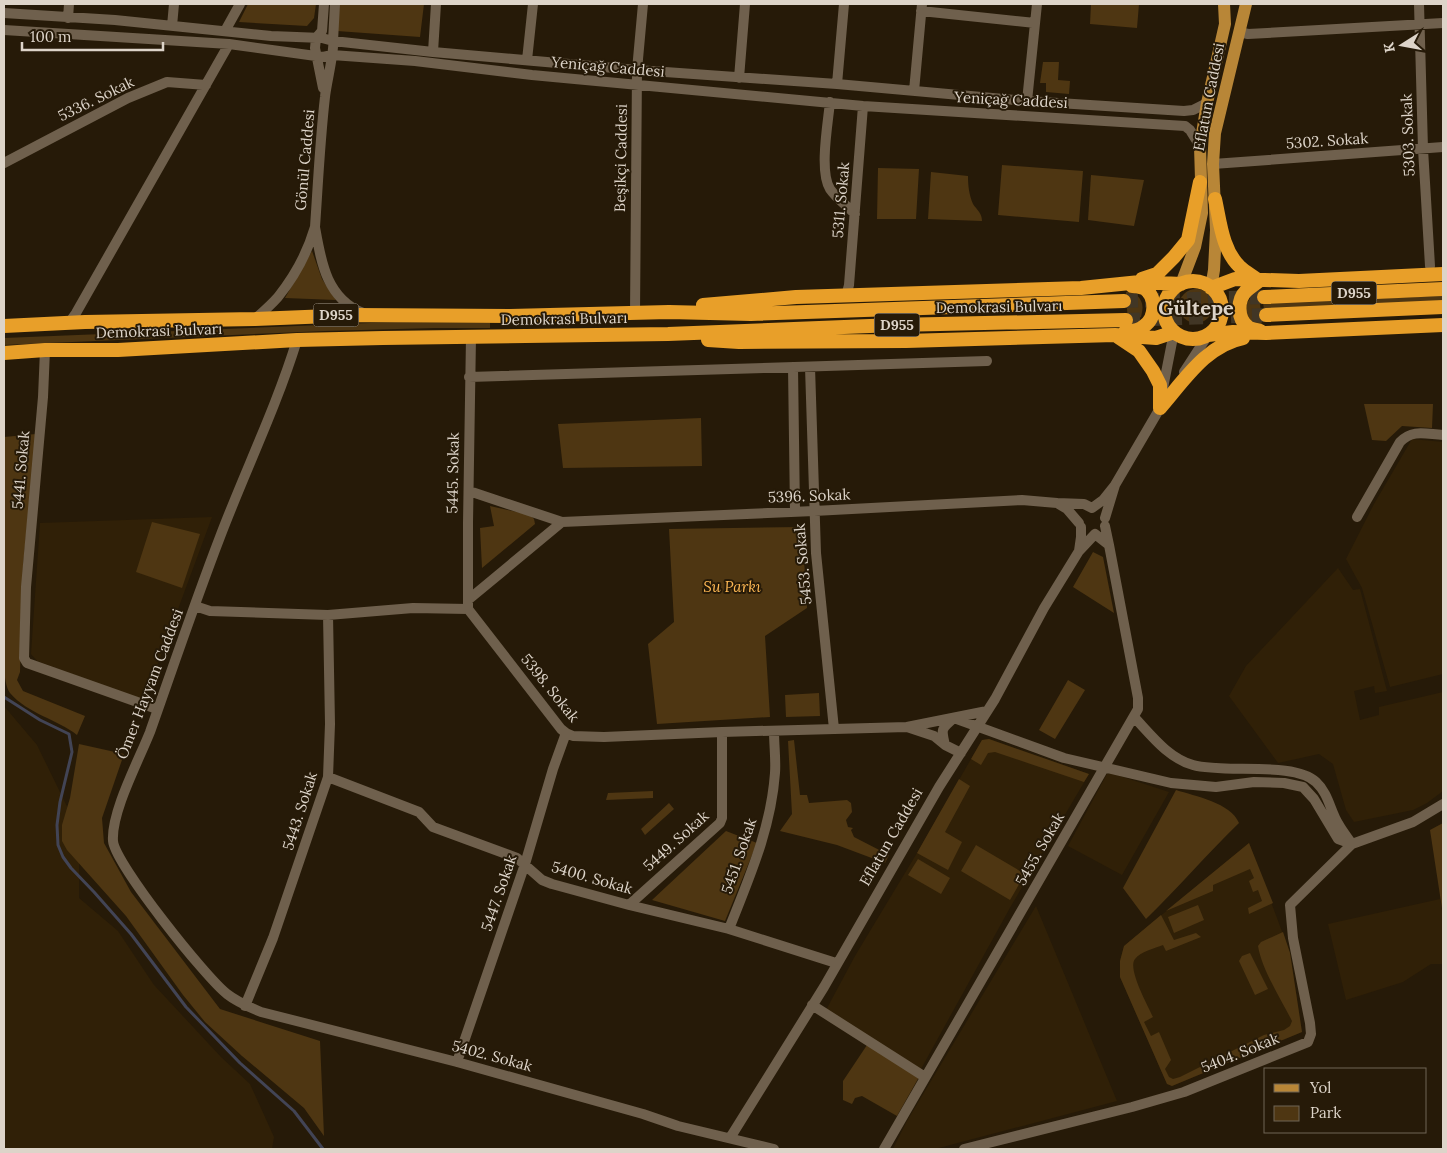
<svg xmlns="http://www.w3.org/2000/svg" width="1447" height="1153" font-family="Lora,serif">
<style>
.built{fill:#302007}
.green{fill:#4e3612}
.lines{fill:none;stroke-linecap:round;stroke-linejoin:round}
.stream{stroke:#424455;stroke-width:3}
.highway-tunnel{stroke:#413625;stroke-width:14;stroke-dasharray:14 7;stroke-linecap:butt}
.minor{stroke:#6f604d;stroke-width:10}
.major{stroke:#b88637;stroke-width:12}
.highway{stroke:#e89f29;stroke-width:14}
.labels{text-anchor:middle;stroke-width:4;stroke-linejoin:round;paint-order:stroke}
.shield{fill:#261a08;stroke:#a69c8f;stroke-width:1}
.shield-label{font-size:14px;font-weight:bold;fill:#ddd4c9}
.street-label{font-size:15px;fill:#ddd4c9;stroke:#261a08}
.park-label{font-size:15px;font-style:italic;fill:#fdb753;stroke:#261a08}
.district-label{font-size:20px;font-weight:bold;fill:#ddd4c9;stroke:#261a08}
</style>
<rect width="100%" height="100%" fill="#261a08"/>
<!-- built -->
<path class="built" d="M1412,439L1443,442V674L1390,687L1362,588L1346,559L1374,504Z
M212,517L146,696L142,700L37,661L31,654L40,523Z
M1338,568L1353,590L1360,589L1387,691L1375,693L1374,686L1354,691L1360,720L1379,715V707L1443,692V791L1427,803L1413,810L1354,822L1346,810L1333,764L1319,754L1278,763L1229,696L1246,666Z
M4,706L37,745L79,831V898L118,931L154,985L221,1057L250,1084L274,1137L272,1149H4Z
M989,739L1089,774L1011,906L921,1069L826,1010L855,956L917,853L967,766L982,740Z
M1107,774H1114L1169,792L1122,875L1068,846Z
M1249,843L1290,953L1302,1032L1172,1086L1167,1084L1120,977V961L1124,946Z
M1440,899L1443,915V964H1431L1403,982L1346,1000L1328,924Z
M1036,906L1117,1101L935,1149H893L907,1121Z"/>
<!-- green -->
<path class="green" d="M248,4H316L314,18L307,26L239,22Z
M339,4H424L420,37L337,31Z
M1091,4H1139L1137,28L1090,24Z
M1043,62H1059L1058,80L1070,81L1069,94L1046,92V83H1040Z
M1002,165L1083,171L1079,222L998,215Z
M878,168L919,169L916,219H877Z
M931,172L968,176C968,185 969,195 973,204C977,210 982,213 982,221L928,219Z
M1091,175L1144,180L1134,226L1088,220Z
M312,251L322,279L336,300L285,298Z
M1179 306a17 17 0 1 1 34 0a17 17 0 1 1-34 0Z
M1126,292H1134C1143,301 1144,305 1141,317L1128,325Z
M1259,292L1262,326L1256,325L1247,319L1245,306L1253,294Z
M1443,296V302L1264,309L1263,303Z
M394,322L490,323V328H435L325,331L4,345V338Z
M1364,404H1433L1432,428L1402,426L1386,441L1372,440Z
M701,418L702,466L563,468L558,424Z
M36,434L23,566L20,672L17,680L23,691L85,716L77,735C57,719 28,714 10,693C6,688 5,677 4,671V437Z
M490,506L530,515L534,519L535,524L482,568L480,528L494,526Z
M152,522L200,534L182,588L136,572Z
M802,527L807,608L765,636L770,717L657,724L648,644L674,622L669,529Z
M1093,552L1103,557L1114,613L1073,587Z
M1068,680L1085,690L1055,739L1039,730Z
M819,693L820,716L786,717L785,695Z
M989,739L1089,774L1084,782L995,752L988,753L981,765L971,759L982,740Z
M794,740L800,795H807L809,803L847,800L851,803L852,812L846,820L848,827L853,828L851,830L854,837L889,855L885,863L837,845L780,831L792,814L788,741Z
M79,744L124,754L102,818L104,843L131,892L220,1009L320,1041L324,1136L304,1108L242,1056L205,1022L183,995L126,916L67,850L62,841V825L70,798Z
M959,779L970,786L945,832L962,842L948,870L917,853Z
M1176,790C1195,796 1231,803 1239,823C1207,854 1178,888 1146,919L1123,888Z
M653,791V798L606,800L608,793Z
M669,803L674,809L645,835L641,829Z
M1443,823V915L1430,830Z
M726,831L757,843L725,921L652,900Z
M1249,843L1273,903L1249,914L1248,908L1262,901L1258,890L1253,892L1249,881L1254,878L1250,869L1213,885V891L1166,911Z
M976,845L1025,874L1010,900L961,871Z
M918,859L950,878L941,894L908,875Z
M1198,905L1204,920L1174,933L1168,917Z
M1161,915L1174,940L1196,933L1201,937L1166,951L1163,945C1155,948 1140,952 1135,959C1127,968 1148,1006 1153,1017L1144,1022L1151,1036L1159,1032L1171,1060L1165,1069L1169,1077L1173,1079L1180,1077L1264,1035L1284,1030L1290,1026L1292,1021C1281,999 1262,970 1258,946L1261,942L1283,932L1290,953L1302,1032L1172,1086L1167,1084L1120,977V961L1124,946Z
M1250,953L1268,989L1255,995L1239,961L1242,956Z
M867,1045L919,1077L897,1116L862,1096L855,1098L852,1104L843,1100V1081Z"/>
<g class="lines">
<!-- stream -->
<path class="stream" d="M4,697L40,720L69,734L72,752L60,802L57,825L58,845L63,857L71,868L94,892L131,934L186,1007L240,1063L294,1111L323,1149"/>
<!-- highway-tunnel -->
<path class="highway-tunnel" d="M1124,301L1264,297
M1126,320L1266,315"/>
<!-- minor -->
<path class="minor" d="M1419,4L1423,149L1430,266
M921,11L1035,23
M4,13L115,20L271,36L322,38L333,41L433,52L637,70L837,84L1027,101L1184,111L1193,110L1207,103
M68,18L69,4
M172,26L174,4
M4,30L229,44L323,57L332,55L415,61L532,75L863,106L1185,126L1190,130L1200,146
M225,31L240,4
M1239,32L1248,34L1443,23
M433,52L436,4
M527,60L533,4
M739,78L745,4
M837,84L844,4
M323,88L315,48L316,38L322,31L324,4
M914,91L922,4
M1027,101L1037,4
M830,102C828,123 819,172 830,189C836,198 847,206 855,214
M4,163L128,98L167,82L206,85
M1213,164L1443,147
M315,227C318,184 320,140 325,97C326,85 335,49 333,41L335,4
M846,296L849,285L863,106
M635,314L637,70L643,4
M255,319C263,312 271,305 278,297C294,277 308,251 315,227C321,261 326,298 363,313
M69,323L76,313L229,44
M297,340C276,408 245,471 220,537C195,602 173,667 150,732C139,760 111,812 113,841C115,864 206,978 227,994C237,1002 249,1007 261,1012L457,1062L643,1114L678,1126L774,1149
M45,350L43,397L26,587L24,658L27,663L157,709
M793,367L795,512
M810,367L816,553L834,729
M1184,372L1208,335
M469,377L987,361
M1162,393L1174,332
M1115,485L1163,403
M1357,517L1400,442C1413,429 1425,434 1443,435
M562,522L814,511L1022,500L1057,503
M1079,523L1067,509L1057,503L1084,504L1092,508L1103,500L1115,485L1105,518
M1081,527V537L1079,551L1095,534L1109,545L1105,526
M468,600L562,522L469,491
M195,606L210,611L328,615L413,608L468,609L561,729L566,733L573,736L604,737L722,732L907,727
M468,609V523L471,337
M945,745C941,729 941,729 954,718L1064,758L1171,783L1216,787L1254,782L1284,783L1303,787L1314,799L1338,839L1352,844C1348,838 1343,832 1339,825C1330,811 1329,794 1316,782C1294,761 1224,774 1193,765C1168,758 1151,735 1134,717
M961,753L945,745L934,736L907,727L987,711
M328,777L419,812L433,827L517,858L542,880L552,884L629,905L729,929L836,963
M629,905L720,823L722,818V732
M729,929C749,878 771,829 775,773C776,760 774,745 774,731
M812,1005L925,1077
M245,1006L273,938L328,777L330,724L328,615
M457,1062L525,864L553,769L566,733
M730,1138L824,987L939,787L995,699L1044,608L1079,551
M884,1149L1138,709V698L1109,545
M964,1149L1132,1107L1184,1092L1308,1042L1311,1034L1310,1023L1293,938L1290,905L1352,844L1413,822L1443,804"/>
<!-- major -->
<path class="major" d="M1181,284L1195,247L1202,213L1200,146L1207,103L1225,24L1224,4
M1211,288L1214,270L1216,230L1213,164L1215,133L1246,4"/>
<!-- highway -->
<path class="highway" d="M1215,199C1220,221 1222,250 1240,267C1245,272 1253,276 1259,281C1255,284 1250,287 1246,291C1237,300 1237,319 1248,327C1251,329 1257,330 1260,331
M1142,279L1157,274L1174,257L1188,240L1200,182
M1164 310a29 29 0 1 1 58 0a29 29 0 1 1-58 0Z
M1211,288L1235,279L1299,281L1443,274
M1264,297L1443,289
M703,305L796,297L1081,288L1140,282L1181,284
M1266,315L1443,307
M4,326L85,322L255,319L355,315L510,316L669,312L751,314L1124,301
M1125,332C1132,331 1139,331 1144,326C1156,318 1157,297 1144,288C1141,287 1136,286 1132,286
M1208,335L1233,332L1266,333L1443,325
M1118,337L1139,351L1153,371L1160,385V408
M708,340L739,342L906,341L1115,335L1156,338L1174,332
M4,353L45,350H118L297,340L383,338L668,334L895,325L1126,320
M1160,408C1183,382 1206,345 1243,338"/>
</g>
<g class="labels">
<!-- shield labels -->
<g class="shield">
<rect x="1331.5" y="281.5" width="45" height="23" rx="4"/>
<rect x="313.5" y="303.5" width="45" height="23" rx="4"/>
<rect x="874.5" y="313.5" width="45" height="23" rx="4"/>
</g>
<g class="shield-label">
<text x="1354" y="298">D955</text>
<text x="336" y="320">D955</text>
<text x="897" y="330">D955</text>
</g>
<!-- street labels -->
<g class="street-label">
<text transform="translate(608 67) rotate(5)" y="5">Yeniçağ Caddesi</text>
<text transform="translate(1209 97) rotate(-79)" y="5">Eflatun Caddesi</text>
<text transform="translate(96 99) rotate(-26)" y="5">5336. Sokak</text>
<text transform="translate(1011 100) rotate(3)" y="5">Yeniçağ Caddesi</text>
<text transform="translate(1408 135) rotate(-92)" y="5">5303. Sokak</text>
<text transform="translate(1327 141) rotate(-4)" y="5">5302. Sokak</text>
<text transform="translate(621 158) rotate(-89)" y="5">Beşikçi Caddesi</text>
<text transform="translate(305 160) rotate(-85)" y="5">Gönül Caddesi</text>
<text transform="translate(841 200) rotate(-85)" y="5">5311. Sokak</text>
<text transform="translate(999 307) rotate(-1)" y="5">Demokrasi Bulvarı</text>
<text transform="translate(564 319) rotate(-1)" y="5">Demokrasi Bulvarı</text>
<text transform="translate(159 331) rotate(-2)" y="5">Demokrasi Bulvarı</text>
<text transform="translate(21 470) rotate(-85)" y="5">5441. Sokak</text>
<text transform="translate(453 473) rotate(-89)" y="5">5445. Sokak</text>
<text transform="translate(809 496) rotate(-2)" y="5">5396. Sokak</text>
<text transform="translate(803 564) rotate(-95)" y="5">5453. Sokak</text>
<text transform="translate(150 684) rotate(-69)" y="5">Ömer Hayyam Caddesi</text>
<text transform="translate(550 688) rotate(51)" y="5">5398. Sokak</text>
<text transform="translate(300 811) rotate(-72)" y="5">5443. Sokak</text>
<text transform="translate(891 837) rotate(-60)" y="5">Eflatun Caddesi</text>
<text transform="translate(676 841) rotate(-42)" y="5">5449. Sokak</text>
<text transform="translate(1040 849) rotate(-60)" y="5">5455. Sokak</text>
<text transform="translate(739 856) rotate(-71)" y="5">5451. Sokak</text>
<text transform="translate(592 878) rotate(16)" y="5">5400. Sokak</text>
<text transform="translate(499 893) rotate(-71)" y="5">5447. Sokak</text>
<text transform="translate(1240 1053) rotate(-22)" y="5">5404. Sokak</text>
<text transform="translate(492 1056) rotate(15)" y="5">5402. Sokak</text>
</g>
<!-- park labels -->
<g class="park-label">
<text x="732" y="592">Su Parkı</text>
</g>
<!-- district labels -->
<g class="district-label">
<text x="1196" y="315">Gültepe</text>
</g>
</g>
<!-- border -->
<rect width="1447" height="1153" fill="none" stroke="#ddd4c9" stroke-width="10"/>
<!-- legend -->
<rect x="1264" y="1068" width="162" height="65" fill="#261a08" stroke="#6f6455"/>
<rect x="1274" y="1084" width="25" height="8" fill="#b88637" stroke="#6f6455"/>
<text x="1310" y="1093" font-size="15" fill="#ddd4c9">Yol</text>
<rect x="1274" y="1106" width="25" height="15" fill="#4e3612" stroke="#6f6455"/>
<text x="1310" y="1118" font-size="15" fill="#ddd4c9">Park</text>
<!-- north arrow -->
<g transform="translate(1402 45) rotate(259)" stroke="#261a08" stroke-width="4" paint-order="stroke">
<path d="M0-4L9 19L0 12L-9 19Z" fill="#ddd4c9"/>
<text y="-8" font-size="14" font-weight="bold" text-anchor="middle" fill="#ddd4c9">K</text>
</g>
<!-- scale -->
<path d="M22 42v8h141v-8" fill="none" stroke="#ddd4c9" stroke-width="2.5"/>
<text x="30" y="42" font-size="15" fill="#ddd4c9" stroke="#261a08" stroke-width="4" paint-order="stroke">100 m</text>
</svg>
